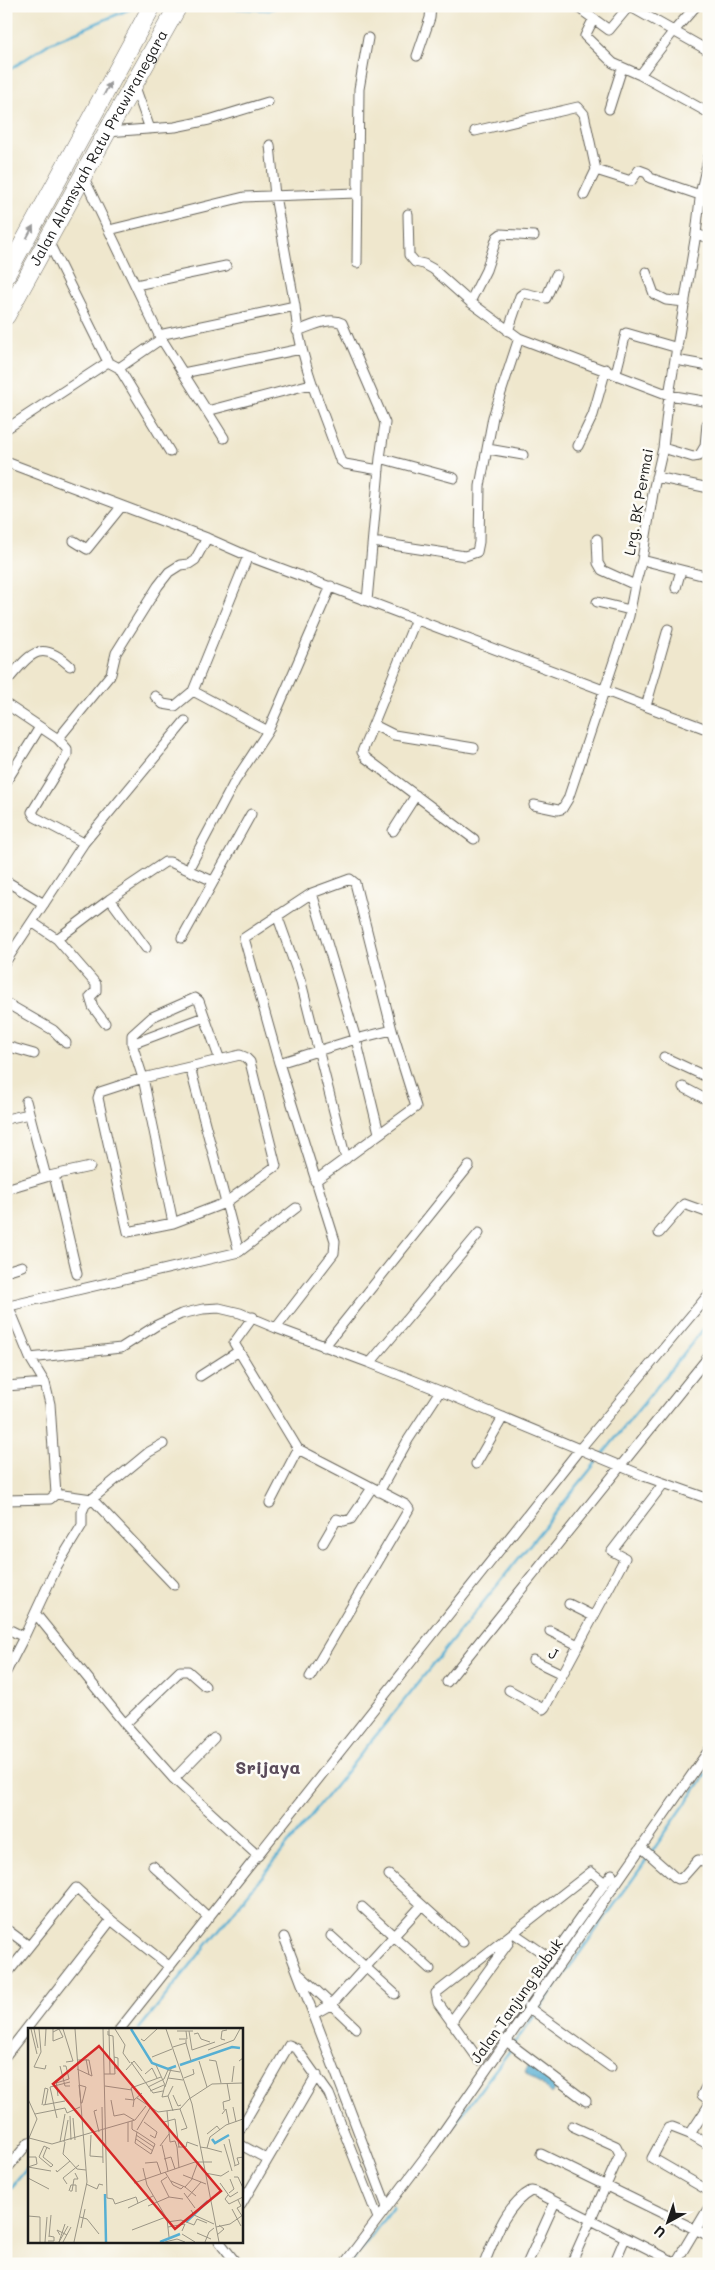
<svg xmlns="http://www.w3.org/2000/svg" width="715" height="2270" font-family="Mali,sans-serif">
<style>
.water{fill:#56afd3;stroke:#396678}
.lines{fill:none;stroke-linecap:round;stroke-linejoin:round}
.stream{stroke:#56afd3;stroke-width:2.5}
.street-casing{stroke:#66635a;stroke-width:11}
.highway-casing{stroke:#66635a;stroke-width:19}
.street{stroke:#fff;stroke-width:9}
.highway{stroke:#fff;stroke-width:18}
.oneway{fill:#999}
.labels{text-anchor:middle;stroke-width:5;stroke-linejoin:round;paint-order:stroke}
.street-label{font-size:15px;fill:#1c1c1c;stroke:#fdfcf7}
.quarter-label{font-size:18px;font-weight:bold;fill:#5a4b5a;stroke:#fdfcf7}
.inset-river{fill:none;stroke:#56afd3;stroke-width:2.5}
.inset-road{fill:none;stroke:#9b9686;stroke-width:1}
.view{fill:#d62828;fill-opacity:0.15;stroke:#d62828;stroke-width:2.5}
.inset-edge{fill:none;stroke:#1c1c1c;stroke-width:2.5}
</style>
<rect width="100%" height="100%" fill="#fdfcf7"/>
<filter id="ink" filterUnits="userSpaceOnUse"><feTurbulence type="fractalNoise" baseFrequency=".02" numOctaves="2"/><feDisplacementMap in="SourceGraphic" scale="10" xChannelSelector="R" yChannelSelector="G"/><feConvolveMatrix kernelMatrix="1 2 1 2 8 2 1 2 1" color-interpolation-filters="sRGB"/></filter>
<filter id="wash" filterUnits="userSpaceOnUse"><feTurbulence type="fractalNoise" baseFrequency=".0096" numOctaves="4" result="noise"/><feDisplacementMap in="SourceGraphic" scale="20" xChannelSelector="R" yChannelSelector="G"/><feGaussianBlur stdDeviation="1.12" result="paint"/><feColorMatrix in="noise" values="0 0 0 0 0 0 0 0 0 0 0 0 0 0 0 0 0 1.4 0 .05"/><feComposite in="paint" operator="in"/></filter>
<g filter="url(#wash)">
<rect width="100%" height="100%" fill="#efe7cd"/>
<!-- water -->
<path class="water" d="M531,2062L559,2083L552,2094L525,2072Z"/>
<g class="lines">
<!-- stream -->
<path class="stream" d="M185,6L269,10L278,6
M6,72L50,43L137,6
M602,1455L709,1322
M651,1853L709,1770
M139,2029L598,1460
M514,2044L648,1858
M444,2138L511,2049
M6,2194L29,2166
M350,2264L393,2207"/>
</g>
</g>
<g filter="url(#ink)">
<g class="lines">
<defs>
<path id="street" d="M576,6L609,30L629,6
M629,6L709,51
M593,20L585,36L613,63L640,75L709,113
M417,56L430,18L431,6
M640,75L673,32L696,6
M134,84L150,129
M609,109L622,68
M475,131L578,107L584,114L596,170
M107,132L175,127L209,120L268,102
M83,176L159,335L224,438
M584,195L596,170L631,181L639,170L647,173L650,178L700,195
M408,214L409,255L415,262L424,264L433,269L470,302L519,338L669,395L709,402
M109,230L244,197L357,193
M696,234L709,238
M48,241L108,362
M357,263L359,89L368,38
M646,272L654,294L666,300L685,302
M136,285L226,266
M470,302L486,270L497,237L501,234L534,236
M295,306C299,360 322,409 340,460L345,464L379,470
M297,331C310,327 329,316 342,323L385,423L380,458L367,601
M508,331L520,296L524,293L546,298L556,275
M159,335L295,306L275,196L270,145
M676,360L709,366
M119,368L170,452
M183,373L301,349
M616,373L626,333L678,348
M207,411L311,384
M6,429L108,362L119,368L161,339
M578,446L593,415L606,369
M663,448L693,457L699,456L705,446L707,424
M488,449L523,455
M380,458L454,478
M6,462L207,538L248,556L709,730
M656,477L709,488
M597,539L598,563L602,570L635,585
M74,541L87,549L121,507
M373,542L465,556L477,552L479,542L480,486L493,417L519,338
M248,556L193,691L268,731
M642,560L709,577
M676,588L681,570
M597,602L630,610
M416,619L362,752L366,758L474,839
M6,682C29,656 39,637 70,666
M155,696L163,704L175,706L193,691
M6,704L58,739
M646,706L668,629
M374,725L394,735L474,748
M6,782L40,727
M534,805L558,810L562,809L568,799L629,616L635,585L642,560L654,487L663,448L669,395L696,234L701,190L709,156
M393,831L416,795
M84,843L185,721
M188,870L235,781L268,731L331,586
M6,881L44,904
M312,893L356,1039L379,1133
M110,899L146,948
M277,915L301,982L346,1159
M32,922L57,939L110,899L165,862H170L213,881
M182,938L251,814
M57,939L96,984V991L90,997L93,1007L105,1023
M6,961L84,843L35,817L32,812L67,755V749L58,739L111,674L116,653L158,586L169,572L180,565L189,564L195,560L207,538
M6,1003L53,1030L66,1043
M132,1044L204,1017
M6,1046L34,1054
M240,1055L245,1057L250,1062L276,1166L225,1203L173,1223L128,1232L98,1098L100,1092L143,1078Z
M664,1057L709,1078
M279,1063L356,1039L392,1030
M190,1067L239,1252
M683,1087L709,1101
M6,1119L29,1114
M54,1175L77,1274
M49,1176L90,1167
M6,1189L46,1177L26,1101
M173,1223L143,1078L132,1044V1035L152,1017L195,998L199,1001L220,1060
M659,1233L684,1204L709,1213
M6,1271L22,1266
M6,1300L30,1358L45,1383L50,1404L56,1494
M9,1306L239,1252L296,1208
M253,1317L234,1343L298,1449L406,1505L409,1509L310,1677
M276,1328L334,1253L335,1241L279,1063L244,938L312,893L350,879L355,883L392,1030L416,1107L315,1181
M324,1347L469,1166
M30,1358L121,1348L157,1325L181,1314L203,1309L219,1308L240,1313L276,1328L370,1363L445,1393L644,1476L709,1499
M370,1363L479,1233
M200,1376L239,1351
M6,1386L45,1383
M476,1464L503,1417
M379,1492L408,1440L440,1391
M6,1500L50,1499L56,1494L92,1499L149,1452L163,1444
M270,1503L298,1449
M323,1543L337,1519L344,1521L351,1519L372,1488
M569,1604L593,1616
M35,1613L125,1724L174,1779L258,1856
M6,1628L24,1637L57,1566L82,1525V1512L85,1505L92,1499L174,1585
M550,1631L578,1645
M533,1660L562,1674
M6,1672L24,1637
M447,1682L709,1356
M509,1690L543,1709L545,1707L625,1558L612,1551L664,1483
M125,1724L180,1671H188L205,1686
M174,1779L214,1738
M642,1848L677,1879L682,1878L698,1860L709,1862
M153,1866L209,1918
M591,1872L605,1883L479,2060L438,2003L436,1993Z
M389,1875L463,1942
M605,1883L612,1874
M362,1907L430,1969
M6,1929L29,1946
M515,1934L550,1958
M331,1936L395,1994
M284,1937L387,2207
M6,1975L76,1888L111,1920L170,1967
M300,1975L356,2028
M528,2007L611,2067
M314,2014L332,2004L422,1905
M451,2022L509,1942
M120,2029L579,1450L709,1294
M505,2040L586,2101
M6,2055L111,1920
M707,2085L702,2095L709,2100
M709,2105L690,2134L672,2127L668,2128L652,2158L709,2191
M241,2128L289,2045L297,2049L329,2094L378,2218
M690,2134L709,2145
M241,2145L267,2159
M541,2154L709,2236
M6,2170L29,2142
M241,2205L317,2075
M219,2241L237,2264
M344,2264L434,2145L709,1750
M484,2264C494,2239 506,2204 531,2191L536,2192L676,2263
M527,2264L555,2202
M571,2264L620,2154L616,2146L572,2126
M614,2264L625,2238
M675,2264L709,2207"/>
<g id="highway">
<path d="M6,275L152,6"/>
<path id="s1" d="M6,316L107,132L178,6"/>
</g>
</defs>
<!-- street casing -->
<use href="#street" class="street-casing"/>
<!-- highway casing -->
<use href="#highway" class="highway-casing"/>
<!-- street -->
<use href="#street" class="street"/>
<!-- highway -->
<use href="#highway" class="highway"/>
</g>
<!-- one-way arrows -->
<defs><path id="oneway-solid" d="M-6-.8H1V-3.2L6.5 0L1 3.2V.8H-6Z" transform="scale(1.25)"/></defs>
<g class="oneway">
<use href="#oneway-solid" transform="translate(107 89) rotate(-62)"/>
<use href="#oneway-solid" transform="translate(30 232) rotate(-62)"/>
</g>
</g>
<g class="labels">
<!-- street labels -->
<g class="street-label">
<text dy="5" stroke="none"><textPath href="#s1" startOffset="192">Jalan Alamsyah Ratu Prawiranegara</textPath></text>
<text transform="translate(639 502) rotate(-80)" y="5">Lrg. BK Permai</text>
<text transform="translate(553 1654) rotate(25)" y="5">J</text>
<text transform="translate(517 2001) rotate(-55)" y="5">Jalan Tanjung Bubuk</text>
</g>
<!-- quarter labels -->
<g class="quarter-label">
<text x="268" y="1774">Srijaya</text>
</g>
</g>
<!-- overview -->
<g transform="translate(28 2028)">
<rect width="215" height="215" fill="#efe7cd"/>
<path class="inset-river" d="M103,1L124,35L140,41L148,38M152,37L204,19L212,20M184,111L187,115L201,107M77,166L78,214M158,194L180,173M132,214L152,206"/>
<path class="inset-road" d="M3,1L9,26M6,1L10,20M25,1V13L35,9L31,1L25,4M35,1L45,33L38,34M75,1L79,170L85,171L87,176L108,169L110,175M81,1L82,46M87,1L97,17L95,25L102,35M138,1L164,76L191,214M149,3H165M161,3L164,22L187,14M166,6L170,5L173,11L182,14M113,11L116,13L129,1M151,11H159L158,3M197,12L193,11L194,3L199,2M158,15L163,33M17,18L18,1M145,19L158,15V12M180,22L206,12L212,1M86,29L90,30V40H86M124,29L144,21M58,31L61,47M49,32H61L64,48L49,41M181,32L188,33L193,55M171,33L179,59M211,33L215,30V42M103,34L125,65L135,63M128,37L137,57L134,69L140,68M32,38L37,58H42M6,39L13,24L11,1M6,39L17,41L18,37M98,42L106,33L114,43M76,46H87L85,8L80,7V3M117,46L124,40L129,50M140,50L155,52M156,50L166,46L165,41M28,52L30,68M204,54L206,38M28,55L41,51L38,38H35M51,57L58,59L54,75H53ZM77,58L104,62M145,58L140,68L145,83M120,59L136,51L140,42L152,44M137,59L143,41M122,63L136,57M145,67L150,78L153,77M109,70L130,84L152,81L161,71M0,71L9,91L1,110L24,116L107,92L118,78M97,71L106,72L103,60L133,49M161,71L184,56L215,55M83,72L86,88L96,86L106,92M14,77L17,60L20,61L17,77M15,77L37,73M74,79L75,135M105,79L106,72L114,65M205,79L208,94M152,81L159,100L153,102M69,82L66,83L71,104M196,82L195,74L202,72L199,55M139,83L142,114L147,113L149,119L151,140M7,86L27,82L22,59L42,54M194,86L198,81L201,96M42,88L43,112M29,90L27,82L37,80L39,85L52,79M45,90L47,112M104,93V101L105,102L109,104L127,116L123,126L107,115L109,104M100,94V114M116,94L129,104L127,110L122,107M136,94L147,91L151,119M109,102L122,80M179,106L189,98L192,102M63,107L62,128L75,129M108,107L126,119M108,111L125,123M201,111L207,137M32,114L37,86M36,114L40,92M37,114L35,126L40,131M196,116L204,143M134,117L140,143M132,118L141,106M19,119L15,129L25,137M150,119H158L159,114L170,118M172,119L179,120L182,109L198,97L215,91M179,120L194,124M22,121L16,118L11,129L23,139L25,137M0,129H8L9,136L0,139M40,131L49,141L58,142M136,131L143,129L147,141M117,135L129,134L133,146M206,138L211,136L209,130L215,129M0,139L23,143M115,140L119,157L139,191L141,209M28,142L29,144L42,133M137,144L145,157L153,161L156,158M177,145L193,148L201,143M155,147L178,156M139,149L133,153L141,169M206,149H210L215,160M0,150L21,161M164,150L170,134M165,150L157,159L168,168M143,153L157,159M106,155L167,134H184M192,155L202,169L210,164M39,156L35,150L51,137M58,156L69,161L71,156L75,157M41,163L43,157H48V164M42,163H44L46,151H50L47,145M156,165L167,180M201,165L206,161L202,151M200,167L197,171L201,176L215,169M159,170L173,154M210,172L213,178L209,180L214,188M120,178L141,169L155,171M100,180L125,168M204,181L213,198M163,182L166,187L186,196M52,189L59,191L71,206M0,191V188L12,189V214M139,194L153,192L166,197L169,191L179,195M140,199L157,196L154,203M188,199L202,196L215,187M53,200L57,181M104,202L138,189M169,205L183,211M154,206L167,214M32,207L29,202L39,207M189,207L196,201L191,197M21,209L23,187M20,213H26V209L21,208M17,214L19,189M31,214L37,196M31,214L40,198M35,214L43,199M46,214L59,154L47,1M137,214L149,211L157,214M177,214L181,204L186,200"/>
<path class="view" d="M71,18L193,163L147,201L25,56Z"/>
<rect width="215" height="215" class="inset-edge"/>
</g>
<!-- margin -->
<rect width="715" height="2270" fill="none" stroke="#fdfcf7" stroke-width="25"/>
<!-- north arrow -->
<g transform="translate(668 2222) rotate(220)" stroke="#fdfcf7" stroke-width="4" paint-order="stroke">
<path d="M0-4L9 19L0 12L-9 19Z" fill="#1c1c1c"/>
<text y="-8" font-size="14" font-weight="bold" text-anchor="middle" fill="#1c1c1c">U</text>
</g>
</svg>
